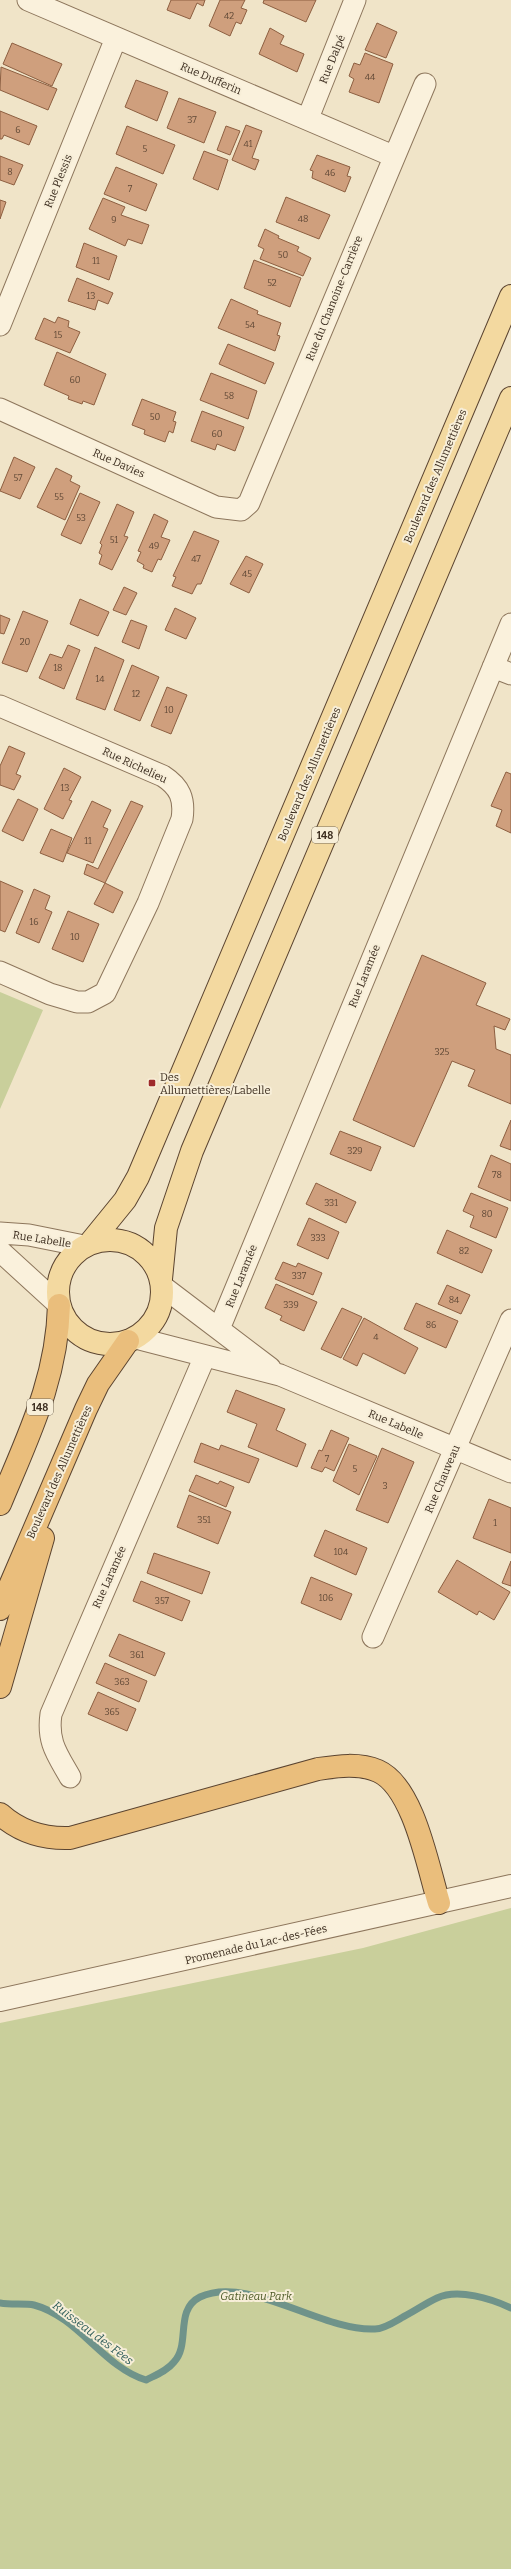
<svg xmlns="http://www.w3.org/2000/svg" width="511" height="2569" font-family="Bitter,serif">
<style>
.green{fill:#c9cf9b}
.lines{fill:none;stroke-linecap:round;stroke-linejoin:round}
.stream{stroke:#6f938a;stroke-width:7}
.building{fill:#cf9f7d;stroke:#8d5f41}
.minor-casing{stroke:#8d765c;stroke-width:23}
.tertiary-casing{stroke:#8d765c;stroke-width:24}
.primary-casing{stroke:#5b4430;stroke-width:24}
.trunk-casing{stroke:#5b4430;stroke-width:24}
.minor{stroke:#faf1dc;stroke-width:21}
.tertiary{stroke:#faf1dc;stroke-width:22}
.primary{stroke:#f3d9a0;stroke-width:22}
.trunk{stroke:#eabe7c;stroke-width:22}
.poi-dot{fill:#9e2a2b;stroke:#f7eed8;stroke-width:1.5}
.labels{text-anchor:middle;stroke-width:4;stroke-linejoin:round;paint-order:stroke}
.number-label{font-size:9px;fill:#624a37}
.shield{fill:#f7eed8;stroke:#756857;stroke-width:1}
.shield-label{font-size:10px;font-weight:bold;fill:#3d2e20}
.street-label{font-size:11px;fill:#3d2e20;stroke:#f7eed8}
.poi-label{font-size:11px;fill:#3d2e20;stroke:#f7eed8;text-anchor:start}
.park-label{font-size:11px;font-style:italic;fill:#4d5a26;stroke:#f7eed8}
.water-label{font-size:12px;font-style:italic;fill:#2f5d5a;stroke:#f7eed8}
</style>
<rect width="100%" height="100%" fill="#f0e4c8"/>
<!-- green -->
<path class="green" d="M0,992L43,1010L0,1109Z
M511,1908V2569H0V2023L363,1948Z"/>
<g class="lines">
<!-- stream -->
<path class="stream" d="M0,2303C10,2305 26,2303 34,2305C79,2317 103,2367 146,2380C156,2375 167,2371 174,2362C191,2344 174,2310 200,2297C248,2274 322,2332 375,2329C384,2329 396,2321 403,2317C415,2311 426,2303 437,2298C458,2288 492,2299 511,2308"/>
</g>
<!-- building -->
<path class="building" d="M171,0H205L203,6L197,3L190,19L167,10Z
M220,0H245L241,8L247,10L241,24L236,22L230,36L209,26Z
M264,0H316L306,22L263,3Z
M377,23L397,32L386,58L365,50Z
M270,28L284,36L280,44L304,54L297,72L259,54Z
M12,43L62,64L52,86L3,64Z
M365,53L393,64L379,103L349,92L354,79L349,76L354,63L360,65Z
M1,67L57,89L48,110L0,90Z
M136,80L168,92L157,121L125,107Z
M179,98L216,112L204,143L167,128Z
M0,111L37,126L29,145L4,135L2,139H0Z
M246,125L262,131L252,158L259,160L255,170L232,160Z
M127,126L175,145L163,174L116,154Z
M226,126L240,131L230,155L217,150Z
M204,151L228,160L218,190L193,179Z
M317,155L350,167L347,176L351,177L345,192L312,178L313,171L310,170Z
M0,156L23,165L14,185L0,180Z
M116,167L157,184L146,211L104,194Z
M286,197L330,215L319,239L276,222Z
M103,198L125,207L121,215L149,225L142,244L128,239L125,246L89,229Z
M0,200L6,202L0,219Z
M265,229L279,236L278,238L299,247L297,251L311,258L303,276L260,259L264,249L258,246Z
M84,243L117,256L109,280L76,267Z
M254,260L301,278L290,307L244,288Z
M77,278L113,293L108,304L98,300L95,310L68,301Z
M231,299L258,311L257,314L281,323L277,335L280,336L275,351L218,328Z
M58,317L69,321L68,327L80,332L70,353L35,339L44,318L55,323Z
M228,344L274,363L265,384L219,364Z
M57,352L106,374L94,405L83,401L82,404L68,399L69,396L44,385Z
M211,373L257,391L248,419L200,400Z
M142,399L176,412L173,421L176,422L173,433L169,431L165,442L144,434L145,430L132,425Z
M202,411L244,427L235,451L217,444L215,450L191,441Z
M14,457L35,467L20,499L0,491Z
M56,468L72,476L70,481L80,486L65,520L37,507Z
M80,493L100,502L81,544L61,535Z
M117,504L134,512L124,536L128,537L112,570L99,564L102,555L99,553L102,545L100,543Z
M154,514L168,521L161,537L170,540L161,560L158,559L152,572L143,568L144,565L137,561L141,552L138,551Z
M194,531L219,541L201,584H197L192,594L172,586L176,577L173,576Z
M246,556L263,564L249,593L230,584Z
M124,587L137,593L126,615L113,610Z
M80,599L109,612L98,636L70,624Z
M175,608L196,618L186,639L165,630Z
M23,611L48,621L27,672L2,663Z
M0,615L10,619L4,634L0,633Z
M131,620L147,626L139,649L122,642Z
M68,645L80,650L64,689L39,678L50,654L62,658Z
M95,647L124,660L105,710L76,699Z
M132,665L159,677L140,721L114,710Z
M167,687L187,695L171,734L151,726Z
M9,746L25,753L16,774L21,776L14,790L0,785V766Z
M64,768L81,777L69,800L72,801L63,819L44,809Z
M506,772L511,774V833L496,826L502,810L491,806Z
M18,799L38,809L23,841L2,831Z
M92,801L111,810L103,827L108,829L93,863L67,853Z
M131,801L143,806L105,883L84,874L87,864L98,869Z
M51,829L72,838L63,862L40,853Z
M0,881L23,891L5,932L0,930Z
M105,883L123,892L113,913L94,904Z
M34,889L50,896L45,909L52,912L39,943L16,933Z
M68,911L99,924L83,962L52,949Z
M422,955L486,983L476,1005L510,1019L505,1030L494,1026L496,1049L511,1055V1104L468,1086L475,1070L452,1061L414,1147L353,1120Z
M511,1120V1150L500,1146Z
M340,1131L381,1147L371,1171L330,1154Z
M491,1155L511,1164V1201L478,1187Z
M316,1183L356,1202L346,1223L306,1204Z
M471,1193L508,1208L496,1238L470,1227L474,1216L463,1211Z
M309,1218L339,1232L328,1259L297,1245Z
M447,1230L492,1250L482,1273L437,1253Z
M283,1262L296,1267L298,1263L322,1273L313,1295L275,1279Z
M276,1284L317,1302L304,1331L280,1320L282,1316L265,1308Z
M447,1285L470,1295L461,1314L438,1304Z
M416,1303L458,1321L446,1348L404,1329Z
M342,1308L362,1317L341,1358L321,1349Z
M364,1318L418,1348L405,1374L363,1353L357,1366L343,1359Z
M236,1390L285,1409L276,1430L306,1444L297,1467L248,1447L257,1424L227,1412Z
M331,1430L349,1438L334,1471L325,1467L322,1472L311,1468L319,1450L322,1451Z
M201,1443L219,1450L221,1445L259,1459L249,1483L194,1462Z
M349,1444L377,1456L359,1495L333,1481Z
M382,1448L414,1462L388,1523L356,1510Z
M196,1475L218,1484L220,1481L234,1487L226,1507L189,1491Z
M189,1495L231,1512L218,1544L177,1527Z
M489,1499L511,1508V1553L473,1538Z
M325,1530L367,1548L356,1575L314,1556Z
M154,1553L210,1572L202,1594L147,1573Z
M457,1560L510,1592L494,1620L479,1611L477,1615L438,1592Z
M511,1561V1586L502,1583Z
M311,1577L352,1594L341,1620L301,1603Z
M141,1581L190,1601L182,1621L133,1601Z
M119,1634L165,1653L155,1676L109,1656Z
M105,1663L147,1681L139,1702L96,1683Z
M98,1692L136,1709L127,1731L88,1714Z"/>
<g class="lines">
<defs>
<path id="minor" d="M28,0L393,156
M308,118L355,0
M0,325L116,38
M0,409L216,507L241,510L249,503L254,491L425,84
M493,667L511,674
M0,706L163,776C180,787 185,799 182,819L148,903L105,993L88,1002H77L50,994L0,972
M0,1233L29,1235L84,1246
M0,1251L58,1304
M162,1286L270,1368
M219,1329L511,624
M136,1338L280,1375L511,1472
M373,1637L511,1320
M70,1777C57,1754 47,1742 51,1714L205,1356"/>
<path id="tertiary" d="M0,2000L511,1886"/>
<path id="primary" d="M58 1292a52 52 0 1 1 104 0a52 52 0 1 1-104 0Z
M90,1243L125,1200L138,1177L511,296
M161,1279L166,1228L192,1151L511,398"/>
<path id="trunk" d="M0,1504C28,1436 57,1380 59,1305
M0,1609L86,1409L98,1384L128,1341
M0,1687L43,1538
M0,1814C20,1832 43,1839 70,1838L318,1769C338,1766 359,1763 378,1771C414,1787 428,1868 439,1903"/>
</defs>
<!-- minor casing -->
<use href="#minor" class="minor-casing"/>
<!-- tertiary casing -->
<use href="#tertiary" class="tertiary-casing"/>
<!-- primary casing -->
<use href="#primary" class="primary-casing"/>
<!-- trunk casing -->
<use href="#trunk" class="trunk-casing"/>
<!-- minor -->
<use href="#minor" class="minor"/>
<!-- tertiary -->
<use href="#tertiary" class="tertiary"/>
<!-- primary -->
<use href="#primary" class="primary"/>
<!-- trunk -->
<use href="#trunk" class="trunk"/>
</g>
<!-- markers -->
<rect class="poi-dot" x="148" y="1079" width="8" height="8" rx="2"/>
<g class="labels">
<!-- number labels -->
<g class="number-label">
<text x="229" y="19">42</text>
<text x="370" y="80">44</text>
<text x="192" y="123">37</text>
<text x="18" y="133">6</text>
<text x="248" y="147">41</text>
<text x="145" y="152">5</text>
<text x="10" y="175">8</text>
<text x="330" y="176">46</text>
<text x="130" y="192">7</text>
<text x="303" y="222">48</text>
<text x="114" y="223">9</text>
<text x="283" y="258">50</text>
<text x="96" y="264">11</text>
<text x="272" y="286">52</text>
<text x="91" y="299">13</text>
<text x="250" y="328">54</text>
<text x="58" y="338">15</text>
<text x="75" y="383">60</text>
<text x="229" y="399">58</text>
<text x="155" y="420">50</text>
<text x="217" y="437">60</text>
<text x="18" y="481">57</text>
<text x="59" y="500">55</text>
<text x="81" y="521">53</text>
<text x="114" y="543">51</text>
<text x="154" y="549">49</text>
<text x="196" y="562">47</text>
<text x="247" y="577">45</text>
<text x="25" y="645">20</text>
<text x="58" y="671">18</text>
<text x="100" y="682">14</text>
<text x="136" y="697">12</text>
<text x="169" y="713">10</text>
<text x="65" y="791">13</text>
<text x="88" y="844">11</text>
<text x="34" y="925">16</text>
<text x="75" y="940">10</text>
<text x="442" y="1055">325</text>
<text x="355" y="1154">329</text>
<text x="497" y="1178">78</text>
<text x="331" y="1206">331</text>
<text x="487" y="1217">80</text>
<text x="318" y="1241">333</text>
<text x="464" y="1254">82</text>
<text x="299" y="1279">337</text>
<text x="454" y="1303">84</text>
<text x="291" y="1308">339</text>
<text x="431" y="1328">86</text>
<text x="376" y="1340">4</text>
<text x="327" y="1462">7</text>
<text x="355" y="1472">5</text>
<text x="385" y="1489">3</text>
<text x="204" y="1523">351</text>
<text x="495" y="1526">1</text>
<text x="341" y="1555">104</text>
<text x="326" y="1601">106</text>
<text x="162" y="1604">357</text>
<text x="137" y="1658">361</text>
<text x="122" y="1685">363</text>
<text x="112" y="1715">365</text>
</g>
<!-- shield labels -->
<g class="shield">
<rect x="312" y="827" width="26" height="16" rx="3"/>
<rect x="27" y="1399" width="26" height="16" rx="3"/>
</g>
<g class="shield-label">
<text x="325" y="839">148</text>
<text x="40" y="1411">148</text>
</g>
<!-- street labels -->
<g class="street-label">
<text transform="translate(332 59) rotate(-68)" y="4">Rue Dalpé</text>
<text transform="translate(211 78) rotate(23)" y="4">Rue Dufferin</text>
<text transform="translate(58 181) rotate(-68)" y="4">Rue Plessis</text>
<text transform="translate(334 298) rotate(-68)" y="4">Rue du Chanoine-Carrière</text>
<text transform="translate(119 463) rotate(24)" y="4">Rue Davies</text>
<text transform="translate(435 476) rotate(-67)" y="4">Boulevard des Allumettières</text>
<text transform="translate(135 765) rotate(25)" y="4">Rue Richelieu</text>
<text transform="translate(309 774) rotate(-67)" y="4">Boulevard des Allumettières</text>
<text transform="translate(364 976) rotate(-68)" y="4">Rue Laramée</text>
<text transform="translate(42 1239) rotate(9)" y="4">Rue Labelle</text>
<text transform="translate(241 1276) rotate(-68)" y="4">Rue Laramée</text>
<text transform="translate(396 1424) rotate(23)" y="4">Rue Labelle</text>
<text transform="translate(59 1472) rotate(-66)" y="4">Boulevard des Allumettières</text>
<text transform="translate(442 1479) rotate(-67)" y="4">Rue Chauveau</text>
<text transform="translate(109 1577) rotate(-66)" y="4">Rue Laramée</text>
<text transform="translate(256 1944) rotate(-13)" y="4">Promenade du Lac-des-Fées</text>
</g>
<!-- poi labels -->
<g class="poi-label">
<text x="160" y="1081">Des<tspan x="160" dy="13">Allumettières/Labelle</tspan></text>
</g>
<!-- park labels -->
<g class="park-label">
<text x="256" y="2300">Gatineau Park</text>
</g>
<!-- water labels -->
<g class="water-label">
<text transform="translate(93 2333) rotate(37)" y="4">Ruisseau des Fées</text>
</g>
</g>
</svg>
